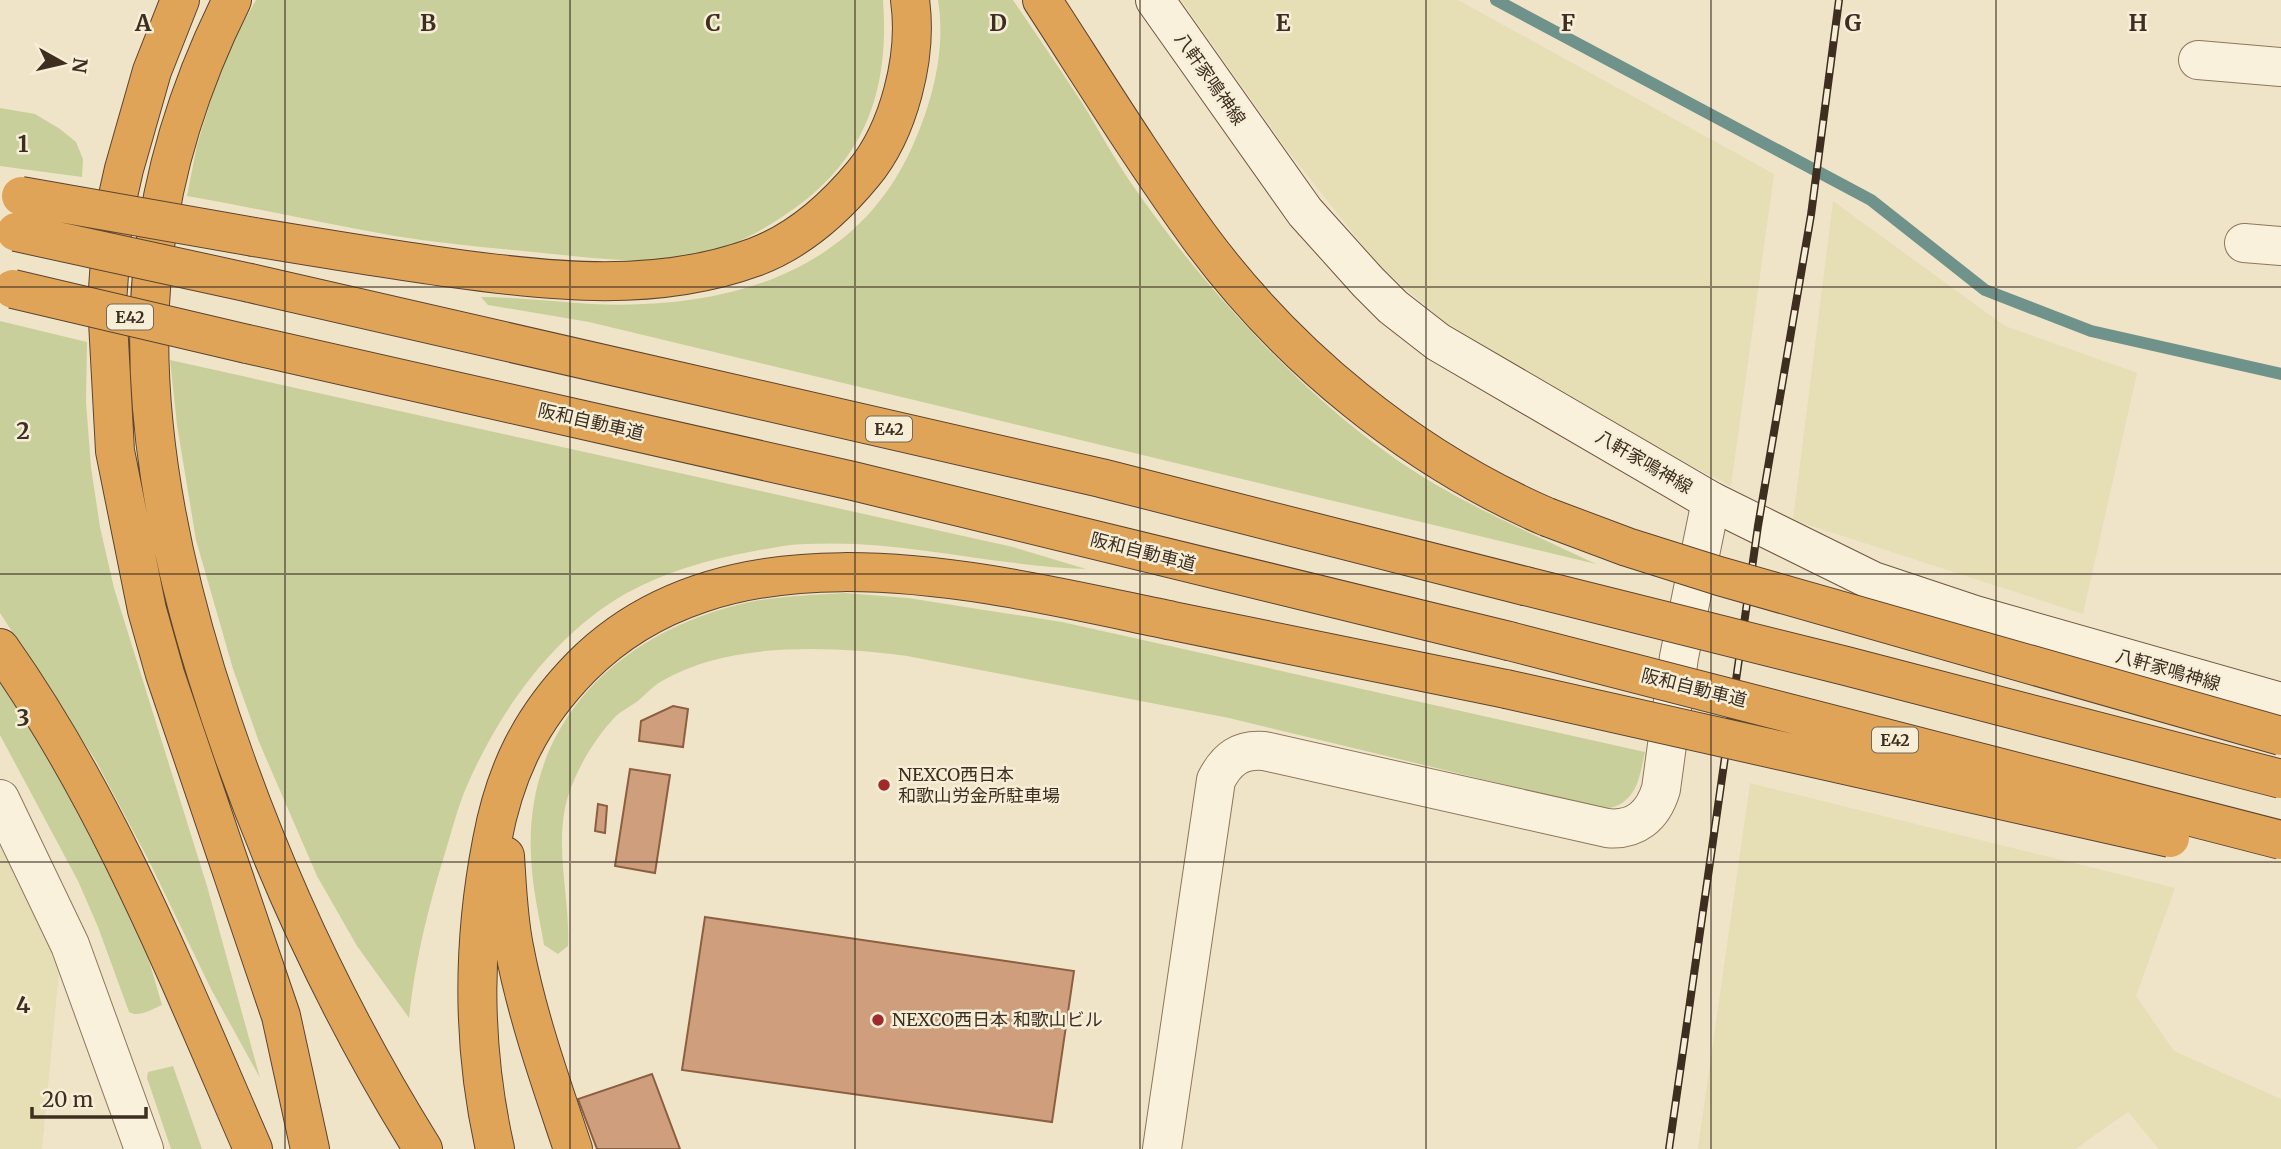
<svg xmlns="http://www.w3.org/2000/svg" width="2281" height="1149" font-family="Merriweather,'Noto Sans JP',serif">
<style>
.farmland{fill:#e6deb5}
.green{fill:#c9cf9b}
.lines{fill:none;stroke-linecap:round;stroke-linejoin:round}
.stream{stroke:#6f938a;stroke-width:12}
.building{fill:#cf9f7d;stroke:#8d5f41;stroke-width:2}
.minor-casing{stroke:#8d765c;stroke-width:40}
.secondary-casing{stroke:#6f573f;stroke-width:40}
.motorway-casing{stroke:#5b4430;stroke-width:40}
.minor{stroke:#faf1dc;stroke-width:38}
.secondary{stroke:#faf1dc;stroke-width:38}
.motorway{stroke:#e0a458;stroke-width:38}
.rail-casing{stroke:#3d2e20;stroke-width:8}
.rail{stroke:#f7eed8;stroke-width:5;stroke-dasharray:16;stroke-linecap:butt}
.motorway-bridge-casing{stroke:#5b4430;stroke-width:40;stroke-linecap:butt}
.motorway-bridge{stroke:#e0a458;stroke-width:38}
.grid{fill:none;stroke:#3d2e20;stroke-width:2;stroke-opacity:0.55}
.poi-dot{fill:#9e2a2b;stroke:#f7eed8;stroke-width:2.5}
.labels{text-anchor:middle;stroke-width:5;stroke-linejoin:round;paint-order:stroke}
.shield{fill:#f7eed8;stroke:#756857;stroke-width:2}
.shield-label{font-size:16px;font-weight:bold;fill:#3d2e20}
.street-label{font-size:18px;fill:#3d2e20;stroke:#f7eed8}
.poi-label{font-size:18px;fill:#3d2e20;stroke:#f7eed8;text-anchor:start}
.grid-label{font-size:23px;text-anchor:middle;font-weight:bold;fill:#3d2e20;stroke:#f7eed8;stroke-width:5;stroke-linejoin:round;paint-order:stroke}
</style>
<rect width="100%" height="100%" fill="#f0e4c8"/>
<!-- farmland -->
<path class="farmland" d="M1181,0H1458L1774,174L1731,486L1561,399L1458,334L1378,265L1285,147Z
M1833,201L2005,326L2137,373L2083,614L1793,520Z
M1750,783L2175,888L2136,996L2174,1051L2281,1099V1149H2159L2128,1112L2075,1149H1698Z
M0,827L61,951L42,1149H0Z"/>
<!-- green -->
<path class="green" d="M256,0H883C890,94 863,165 782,217C747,240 718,253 675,258C631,264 586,257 543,253C494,248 444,244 395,236C326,224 257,208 187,196L197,145L224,57Z
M938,0H1013C1037,35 1061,70 1084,106C1100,132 1114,158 1131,183C1198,280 1294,387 1390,455C1453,500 1526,531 1596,564L589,322L488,305L481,297C518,297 555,302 592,304C724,310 856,275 913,145C933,100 946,49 938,0Z
M0,108L35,114L60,129L76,142L83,159L82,177L0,166Z
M0,321L87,342L86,402L91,467L100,527L114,588L207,886L260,1078L211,989L149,861L96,761L0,613Z
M170,360L1013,547L1086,569C992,566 901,539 807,544C790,544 772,548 755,551C710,559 664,572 625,594C553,635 498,713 466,788C457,809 452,831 445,853C428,908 415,961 409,1018L357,946L317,876L259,742L233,669L196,540L177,425Z
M845,593L908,598L1062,622L1645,752C1639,779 1637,803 1606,809L1229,718L907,656C832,646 730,641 662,681C653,686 646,694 638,701C631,706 623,710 616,716C593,740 572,776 565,808C556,854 570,900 568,946L558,954L544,945C539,916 532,886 531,856C524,719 624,629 750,602C781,596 813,595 845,593Z
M0,679L55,761L140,930L162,1005C152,1009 139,1018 129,1012L98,927L78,881L0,735Z
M173,1066L202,1149H171L147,1078L148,1072Z"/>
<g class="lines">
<!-- stream -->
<path class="stream" d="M1496,0L1871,200L1985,290L2091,331L2281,374"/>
</g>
<!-- building -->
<path class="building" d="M673,706L688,709L683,747L639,741L641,721Z
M630,769L670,775L655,873L615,866Z
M598,804L607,806L605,833L595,831Z
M705,917L1074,971L1052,1122L682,1070Z
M652,1074L680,1149H597L578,1099Z"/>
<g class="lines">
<defs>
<path id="minor" d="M2198,60L2281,67
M2244,243L2281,246
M0,799L70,945L144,1149
M1162,1149L1216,780C1227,759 1240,749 1264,751L1607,828C1635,831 1653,816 1661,789L1679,657L1711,501"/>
<path id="secondary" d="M1155,0L1305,212L1368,282L1393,307L1438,342L1711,501L1873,581L1975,615L2281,702"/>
<path id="motorway" d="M180,0L152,71L124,169L113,218L107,303L115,451L147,610L165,674L281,1016L310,1149
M232,0C189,86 160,178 152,274C140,408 167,545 206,672C258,840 330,1000 423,1149
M1042,0C1094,80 1144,161 1200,238C1288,357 1411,458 1547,517
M254,237C320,248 386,259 452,268C553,282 657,293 755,257C798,241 834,209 863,174C899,131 918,56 910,0
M250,283L1101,478L1525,586
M247,344L853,481L1509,641
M0,648C109,802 178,977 253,1149
M505,856C507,886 508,917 514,947C527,1016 551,1083 573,1149
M495,1149C472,1047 472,944 492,841C505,771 531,718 581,667C732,514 989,583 1173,621C1284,643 1395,666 1506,689"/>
</defs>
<!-- minor casing -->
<use href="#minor" class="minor-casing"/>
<!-- secondary casing -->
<use href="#secondary" class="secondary-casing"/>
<!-- motorway casing -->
<use href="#motorway" class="motorway-casing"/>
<!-- minor -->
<use href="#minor" class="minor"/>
<!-- secondary -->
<use href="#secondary" class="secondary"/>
<!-- motorway -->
<use href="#motorway" class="motorway"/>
<defs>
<path id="rail" d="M1669,1149L1758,526L1811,215L1839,0"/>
</defs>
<!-- rail casing -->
<use href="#rail" class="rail-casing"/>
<!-- rail -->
<use href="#rail" class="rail"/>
<defs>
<path id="motorway-bridge" d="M21,196L254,237
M16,232L250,283
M13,289L247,344
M1547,517L1627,547L1719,576L2281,736
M1525,586L1846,666L2281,779
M1509,641L2281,840
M1506,689L2170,838"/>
</defs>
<!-- motorway-bridge casing -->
<use href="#motorway-bridge" class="motorway-bridge-casing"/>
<!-- motorway-bridge -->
<use href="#motorway-bridge" class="motorway-bridge"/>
</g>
<!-- grid -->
<path class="grid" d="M285,0V1149M570,0V1149M855,0V1149M1140,0V1149M1426,0V1149M1711,0V1149M1996,0V1149M0,287H2281M0,574H2281M0,862H2281"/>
<!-- markers -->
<g class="poi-dot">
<circle cx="884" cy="785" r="7"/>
<circle cx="878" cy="1020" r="7"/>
</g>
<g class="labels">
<!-- shield labels -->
<g class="shield">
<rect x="107" y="304.5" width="46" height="25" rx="5"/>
<rect x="866" y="416.5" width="46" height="25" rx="5"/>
<rect x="1872" y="727.5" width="46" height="25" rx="5"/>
</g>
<g class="shield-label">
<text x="130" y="323">E42</text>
<text x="889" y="435">E42</text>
<text x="1895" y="746">E42</text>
</g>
<!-- street labels -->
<g class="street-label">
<text transform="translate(1210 79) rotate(55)" y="6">八軒家鳴神線</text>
<text transform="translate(591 422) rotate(13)" y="6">阪和自動車道</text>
<text transform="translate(1644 462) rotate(30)" y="6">八軒家鳴神線</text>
<text transform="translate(1143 552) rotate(14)" y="6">阪和自動車道</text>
<text transform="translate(2168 670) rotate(16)" y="6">八軒家鳴神線</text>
<text transform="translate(1694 688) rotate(14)" y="6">阪和自動車道</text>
</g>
<!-- poi labels -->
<g class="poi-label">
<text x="898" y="781">NEXCO西日本<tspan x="898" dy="21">和歌山労金所駐車場</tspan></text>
<text x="892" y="1026">NEXCO西日本 和歌山ビル</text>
</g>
</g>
<g class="grid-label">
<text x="143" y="31">A</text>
<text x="428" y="31">B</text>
<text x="713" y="31">C</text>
<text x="998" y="31">D</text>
<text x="1283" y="31">E</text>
<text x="1568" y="31">F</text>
<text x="1853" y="31">G</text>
<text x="2138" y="31">H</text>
<text x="23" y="152">1</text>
<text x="23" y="439">2</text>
<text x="23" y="726">3</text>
<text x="23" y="1013">4</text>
</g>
<!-- north arrow -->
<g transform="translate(63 63) rotate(98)" stroke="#f7eed8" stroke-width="5" paint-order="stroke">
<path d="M0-5L12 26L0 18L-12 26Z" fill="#3d2e20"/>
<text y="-10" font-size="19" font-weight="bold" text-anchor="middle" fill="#3d2e20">N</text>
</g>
<!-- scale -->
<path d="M32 1107v10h114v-10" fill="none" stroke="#3d2e20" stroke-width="3.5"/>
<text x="42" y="1107" font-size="21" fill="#3d2e20" stroke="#f7eed8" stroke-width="5" paint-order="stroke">20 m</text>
</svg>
